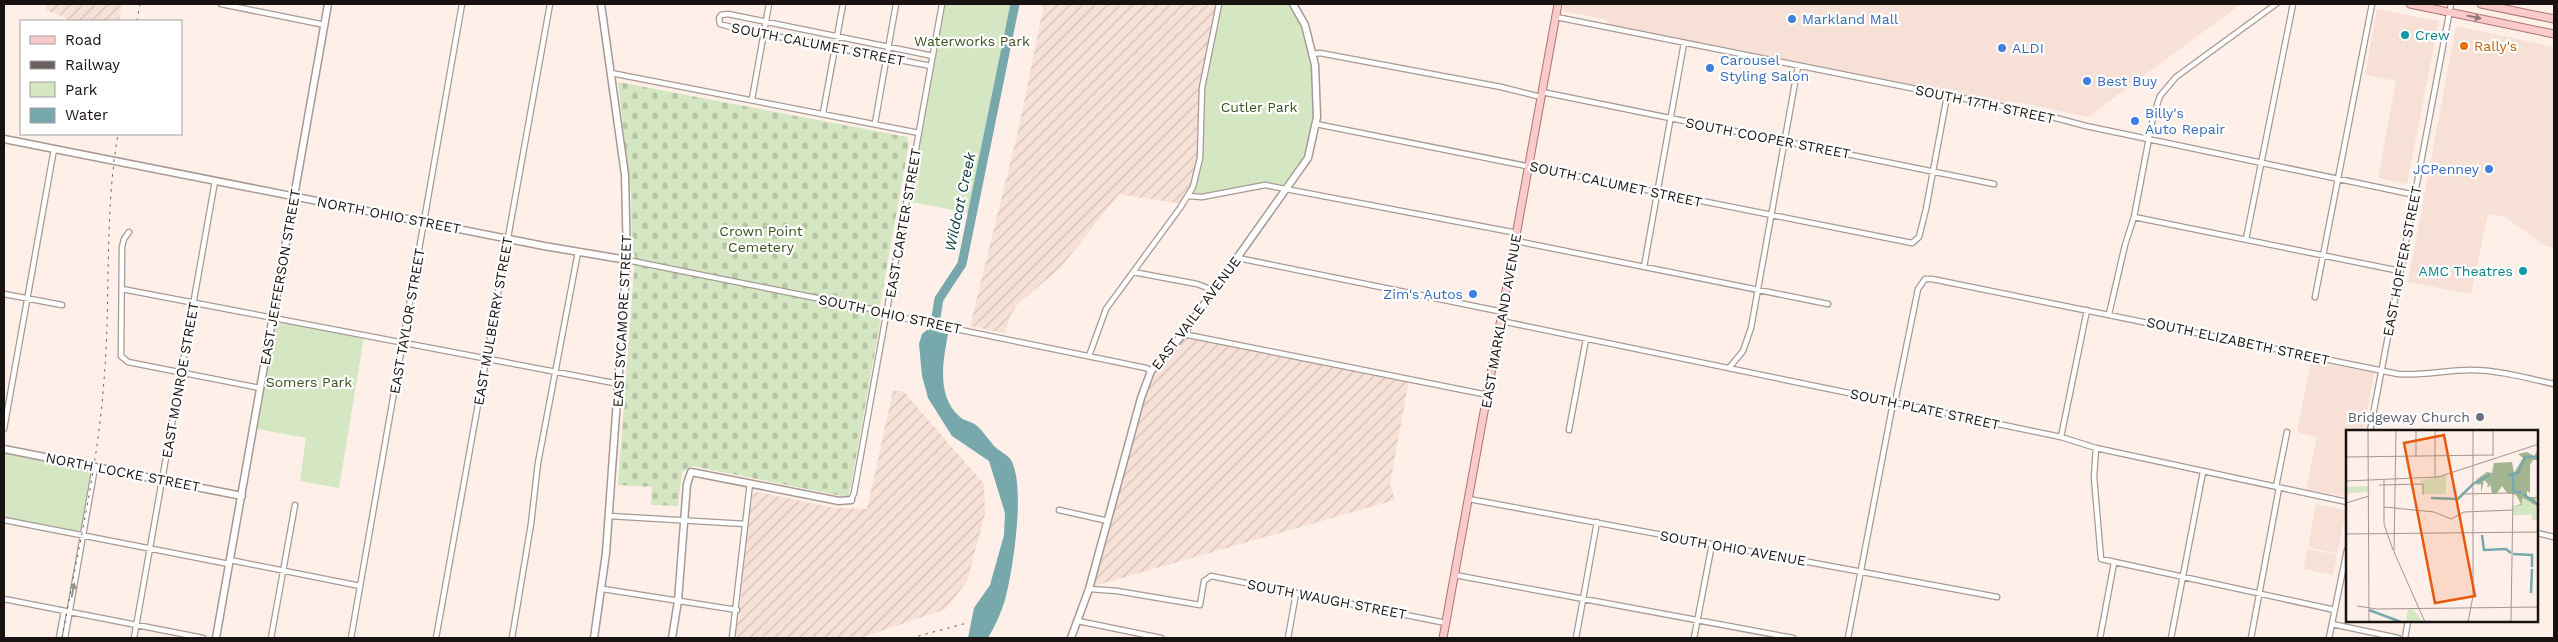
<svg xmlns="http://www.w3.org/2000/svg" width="2558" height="642" font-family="'Work Sans',sans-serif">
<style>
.built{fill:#f7e1d7}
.industrial{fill:url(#industrial-furrows)}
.cemetery{fill:url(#cemetery-stones)}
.park{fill:#d5e6c2}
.water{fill:#77a8ac}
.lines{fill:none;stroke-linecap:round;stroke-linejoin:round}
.river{stroke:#77a8ac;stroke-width:9}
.street-casing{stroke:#a79993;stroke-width:7}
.secondary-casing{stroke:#a79993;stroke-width:9}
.primary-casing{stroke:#aa7474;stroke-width:9}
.street{stroke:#fff;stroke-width:4.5}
.secondary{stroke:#fff;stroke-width:6}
.primary{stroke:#fbcbcc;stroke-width:7}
.rail{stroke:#6a605d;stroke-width:1;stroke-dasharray:2.5 5;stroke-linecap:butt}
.oneway{fill:#957877}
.oneway2{fill:#979493}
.shop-dot{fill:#3f7fe0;stroke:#fff;stroke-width:2}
.culture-dot{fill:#0f9aa8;stroke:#fff;stroke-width:2}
.food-dot{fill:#e8710a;stroke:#fff;stroke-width:2}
.worship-dot{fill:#6b7280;stroke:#fff;stroke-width:2}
.labels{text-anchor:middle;stroke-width:4.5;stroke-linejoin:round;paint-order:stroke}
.shop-label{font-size:14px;fill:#366cbe;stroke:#fff;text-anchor:start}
.culture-label{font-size:14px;fill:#0d838f;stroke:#fff;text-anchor:start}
.park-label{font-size:14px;fill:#3c511c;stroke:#fff}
.street-label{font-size:14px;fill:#181210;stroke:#fff}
.food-label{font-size:14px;fill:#c56008;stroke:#fff;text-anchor:start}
.worship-label{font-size:14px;fill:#5b616d;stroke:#fff;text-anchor:end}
.water-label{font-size:15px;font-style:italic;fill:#07393c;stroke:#fff}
.inset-river{fill:none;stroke:#77a8ac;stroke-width:2.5}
.inset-road{fill:none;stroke:#a29792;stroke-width:1}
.view{fill:#e8590c;fill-opacity:0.15;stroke:#e8590c;stroke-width:2.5}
.inset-edge{fill:none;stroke:#181210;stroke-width:2.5}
</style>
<defs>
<pattern id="industrial-furrows" width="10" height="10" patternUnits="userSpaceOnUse" patternTransform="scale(1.25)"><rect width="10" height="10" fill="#f7e1d7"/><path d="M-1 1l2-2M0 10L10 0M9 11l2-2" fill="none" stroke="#d3c0b8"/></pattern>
<pattern id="cemetery-stones" width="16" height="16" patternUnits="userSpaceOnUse" patternTransform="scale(1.25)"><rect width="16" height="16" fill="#d5e6c2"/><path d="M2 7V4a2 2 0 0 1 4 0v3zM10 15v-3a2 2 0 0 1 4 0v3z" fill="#b6c4a6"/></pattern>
</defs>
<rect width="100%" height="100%" fill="#feefe8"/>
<!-- built -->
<path class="built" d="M1564,4H2241L2088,117L2023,103L1983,100L1607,24V20L1563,11Z
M2377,9L2439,21L2407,184L2378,178L2396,81L2365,75Z
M2456,26L2554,47V248L2544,245L2505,217L2488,214L2471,294L2408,282Z
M2311,361L2374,373L2364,431H2347V497L2306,489L2317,437L2297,432Z
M2316,504L2346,510L2337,554L2308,547Z
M2307,549L2337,555L2333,575L2304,569Z"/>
<!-- industrial -->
<path class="industrial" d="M47,4H122L119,21H67V18L45,10Z
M1044,4H1219L1201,153L1195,180L1183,204L1119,194L1061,267L1018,304L1010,316L1005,333L970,326L1019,127Z
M1183,334L1409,379L1390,484L1395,500L1090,587L1148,377Z
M893,391H903L984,484L985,514L967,581L946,609L860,638H735L740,610L748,520L753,494L757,492L835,508L867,509Z"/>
<!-- cemetery -->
<path class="cemetery" d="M618,82L907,137L909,143L880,305L881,317L850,491L847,497L692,466L682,472L678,506L651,505L652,487L618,485L635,256L632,250L631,196Z"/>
<!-- park -->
<path class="park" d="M942,4H1015L972,214L907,201Z
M1219,4H1293L1300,13L1317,88L1310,153L1288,189L1265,185L1212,196H1188L1199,167L1201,102Z
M271,319L364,337L339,488L300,481L306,438L253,428Z
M4,449L95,467L80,535L4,520Z"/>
<!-- water -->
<path class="water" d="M927,330L948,334C943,361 936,396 960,417C964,421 971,421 976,425C983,431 988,439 994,446C999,451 1007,454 1011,460C1026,486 1013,570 1005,600C1001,613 995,626 988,638H968L974,608L990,585L1004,535L1005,513L989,461L952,436L928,398L922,376L919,344L922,334Z"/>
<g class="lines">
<!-- river -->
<path class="river" d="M932,341L939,299L962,264L1015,4"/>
<defs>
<path id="street" d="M221,4L325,25
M1556,17L2041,114L2086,126L2415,195
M1313,54L1320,53L1501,87L1541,97
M931,66L738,29L720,24L719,18L721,15L728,14L933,56
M611,73L919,133
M1542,92L1994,184
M752,99L769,4
M823,113L843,4
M875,123L896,4
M1316,124L1912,243L1919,237L1926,209L1947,96
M1188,196L1202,197L1265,185L1517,233
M2134,217L2400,271
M129,232L124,239L122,247L121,356L128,362L260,388
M2246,239L2293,4
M1516,241L1828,304
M1238,258L1503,312
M627,260L881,311L912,320L1146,368L1151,371
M1644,267L1684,43
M1133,272L1197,284L1215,291
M122,289L619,384
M4,294L62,305
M2315,297L2372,4
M2109,314L2125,245L2134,217L2153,117L2160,96L2176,77L2276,4
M1501,321L2061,437L2096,448L2347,502
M1183,334L1488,395
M1089,356L1106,309L1180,208L1193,187L1200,158L1202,88L1219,4
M1729,368L1743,351L1751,328L1798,66
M4,429L54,149
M1569,430L1586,339
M2370,431L2451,4
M2061,437L2087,310
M2096,448L2094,477L2101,559L2335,610
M2276,487L2287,432
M1469,499L1997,597
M851,500L854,493L942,4
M1059,510L1108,521
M609,516L745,524
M4,520L229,564
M2537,533L2554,537
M230,560L360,586
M1455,575L1793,638
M603,589L737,610
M1089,589L1117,591L1200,605L1204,581L1211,576L1446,623
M4,599L203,638
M1078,621L1161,638
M2332,624L2398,638
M59,638L64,611
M65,638L95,467
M134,638L215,181
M271,638L295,505
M351,638L462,4
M436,638L550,4
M512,638L531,524L538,463L578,252
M732,638L750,483
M1288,638L1296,593
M1576,638L1597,522
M1694,638L1712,544
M1848,638L1892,408L1896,397L1918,289L1925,279H1932L2398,374C2422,376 2446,370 2471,370C2498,370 2527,378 2554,384
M2100,638L2114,563
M2171,638L2203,472
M2251,638L2279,488
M2329,638L2347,550
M2405,638L2408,621"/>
<path id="secondary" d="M4,139L544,246L627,260
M4,449L242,496
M216,638L328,4
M594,638L606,553L627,260L625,175L601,4
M672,638L678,601L687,484L691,472L839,501L851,500
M1071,638L1089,589L1141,398L1151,371L1183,334L1308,158L1317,117L1315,65L1305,25L1293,4"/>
<path id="primary" d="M2410,4L2554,34
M2481,4L2554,19
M1443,638L1558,4"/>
</defs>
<!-- street casing -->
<use href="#street" class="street-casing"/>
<!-- secondary casing -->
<use href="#secondary" class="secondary-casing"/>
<!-- primary casing -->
<use href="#primary" class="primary-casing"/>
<!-- street -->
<use href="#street" class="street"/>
<!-- secondary -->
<use href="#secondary" class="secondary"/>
<!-- primary -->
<use href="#primary" class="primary"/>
<!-- rail -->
<path class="rail" d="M137,21L140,4
M62,638C77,553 98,467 104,380C111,298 104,215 118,134
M911,638L967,623"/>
</g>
<!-- one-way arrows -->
<defs><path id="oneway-solid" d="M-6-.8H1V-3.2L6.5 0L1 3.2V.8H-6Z" transform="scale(1.25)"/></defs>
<use class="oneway" href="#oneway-solid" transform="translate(2474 17) rotate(12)"/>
<use class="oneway2" href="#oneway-solid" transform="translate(73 590) rotate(-80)"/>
<!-- markers -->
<g class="shop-dot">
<circle cx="1792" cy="19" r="5"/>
<circle cx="2002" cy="48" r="5"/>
<circle cx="1710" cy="68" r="5"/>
<circle cx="2087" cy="81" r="5"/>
<circle cx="2135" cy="121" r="5"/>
<circle cx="2489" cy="169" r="5"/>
<circle cx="1473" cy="294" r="5"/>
</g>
<g class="culture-dot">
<circle cx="2405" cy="35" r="5"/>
<circle cx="2523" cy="271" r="5"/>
</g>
<circle class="food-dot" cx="2464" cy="46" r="5"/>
<circle class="worship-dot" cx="2480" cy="417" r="5"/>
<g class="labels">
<!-- shop labels -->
<g class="shop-label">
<text x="1802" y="24">Markland Mall</text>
<text x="2012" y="53">ALDI</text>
<text x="1720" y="65">Carousel<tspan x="1720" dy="16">Styling Salon</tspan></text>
<text x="2097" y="86">Best Buy</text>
<text x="2145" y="118">Billy's<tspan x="2145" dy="16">Auto Repair</tspan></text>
<text x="2479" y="174" text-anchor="end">JCPenney</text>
<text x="1463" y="299" text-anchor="end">Zim's Autos</text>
</g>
<!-- culture labels -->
<g class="culture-label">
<text x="2415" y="40">Crew</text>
<text x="2513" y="276" text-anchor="end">AMC Theatres</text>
</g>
<!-- park labels -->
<g class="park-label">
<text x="972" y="46">Waterworks Park</text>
<text x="1259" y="112">Cutler Park</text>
<text x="761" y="236">Crown Point<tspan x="761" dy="16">Cemetery</tspan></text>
<text x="309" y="387">Somers Park</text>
</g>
<!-- street labels -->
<g class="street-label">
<text transform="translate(818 44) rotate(11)" y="5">SOUTH CALUMET STREET</text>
<text transform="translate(1985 104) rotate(12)" y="5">SOUTH 17TH STREET</text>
<text transform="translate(1768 138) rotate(11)" y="5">SOUTH COOPER STREET</text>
<text transform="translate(1616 184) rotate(12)" y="5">SOUTH CALUMET STREET</text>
<text transform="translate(389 215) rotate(11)" y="5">NORTH OHIO STREET</text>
<text transform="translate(903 223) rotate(-80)" y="5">EAST CARTER STREET</text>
<text transform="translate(2402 261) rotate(-79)" y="5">EAST HOFFER STREET</text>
<text transform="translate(280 277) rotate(-80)" y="5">EAST JEFFERSON STREET</text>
<text transform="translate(1196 313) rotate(-53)" y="5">EAST VAILE AVENUE</text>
<text transform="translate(890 314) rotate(12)" y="5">SOUTH OHIO STREET</text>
<text transform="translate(407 321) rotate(-80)" y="5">EAST TAYLOR STREET</text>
<text transform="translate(493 321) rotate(-80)" y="5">EAST MULBERRY STREET</text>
<text transform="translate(622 321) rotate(-87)" y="5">EAST SYCAMORE STREET</text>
<text transform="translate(1501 321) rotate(-80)" y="5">EAST MARKLAND AVENUE</text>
<text transform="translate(2238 341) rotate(12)" y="5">SOUTH ELIZABETH STREET</text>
<text transform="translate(180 380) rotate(-80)" y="5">EAST MONROE STREET</text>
<text transform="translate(1925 409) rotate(12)" y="5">SOUTH PLATE STREET</text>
<text transform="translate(123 472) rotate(11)" y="5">NORTH LOCKE STREET</text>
<text transform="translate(1733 548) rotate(10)" y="5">SOUTH OHIO AVENUE</text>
<text transform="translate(1327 599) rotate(11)" y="5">SOUTH WAUGH STREET</text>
</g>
<!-- food labels -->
<g class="food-label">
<text x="2474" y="51">Rally's</text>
</g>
<!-- worship labels -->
<g class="worship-label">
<text x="2470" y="422">Bridgeway Church</text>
</g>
<!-- water labels -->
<g class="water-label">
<text transform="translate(960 202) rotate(-78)" y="5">Wildcat Creek</text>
</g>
</g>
<!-- overview -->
<g transform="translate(2346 430)">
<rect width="192" height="192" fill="#feefe8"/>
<path d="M62,178H66L77,192H60Z" fill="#d5e6c2"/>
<path d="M192,20V30H187L184,35V63L181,61V67H192L189,69L192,77L177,68L176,76H168L175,74L170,65L161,63L156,56L151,63H146L144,54L143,57H141L142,54L138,50L135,63V54L131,55L130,50L141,42L146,43L148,33L166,32L168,43L177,28L172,24L181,22L188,26Z" fill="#a3b490"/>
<path d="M100,45V64H77L75,50Z" fill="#d5e6c2"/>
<path d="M22,56V62L0,63V57ZM176,68L192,77V90H186V85H166V76L176,75Z" fill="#d5e6c2"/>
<path class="inset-river" d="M162,45L172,43L179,27H193M167,45V61L176,63M177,64L193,75M85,68L112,69L127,54L144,45M136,105L138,120L160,119L165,123M167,124L186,125V137M185,163L186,139M23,180L55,192"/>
<path class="inset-road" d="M22,0L23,192M50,0L48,122L79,192M147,0V26M70,26V0M0,27L147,25M89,48V0M38,50V94L47,120M0,51L92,47L193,14M33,55L77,54V65M115,64L167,63L165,192M0,73L23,66M38,77L88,82L105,89L118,82L166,80M0,104L193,102M11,176L31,179L193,177M122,192L127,166V0"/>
<path class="view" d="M98,5L129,166L89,173L58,13Z"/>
<rect width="192" height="192" class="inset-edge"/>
</g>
<!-- border -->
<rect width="2558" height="642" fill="none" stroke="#181210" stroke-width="10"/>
<!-- legend -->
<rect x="20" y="20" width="162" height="115" fill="#ffffff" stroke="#a3a09f"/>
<rect x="30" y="36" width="25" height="8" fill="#fbcbcc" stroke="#a3a09f"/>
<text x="65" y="45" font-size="15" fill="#181210">Road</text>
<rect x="30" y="61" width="25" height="8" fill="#6a605d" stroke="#a3a09f"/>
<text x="65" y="70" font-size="15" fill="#181210">Railway</text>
<rect x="30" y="82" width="25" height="15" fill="#d5e6c2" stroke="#a3a09f"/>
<text x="65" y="95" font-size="15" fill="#181210">Park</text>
<rect x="30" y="108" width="25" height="15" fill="#77a8ac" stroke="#a3a09f"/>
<text x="65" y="120" font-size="15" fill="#181210">Water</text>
</svg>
